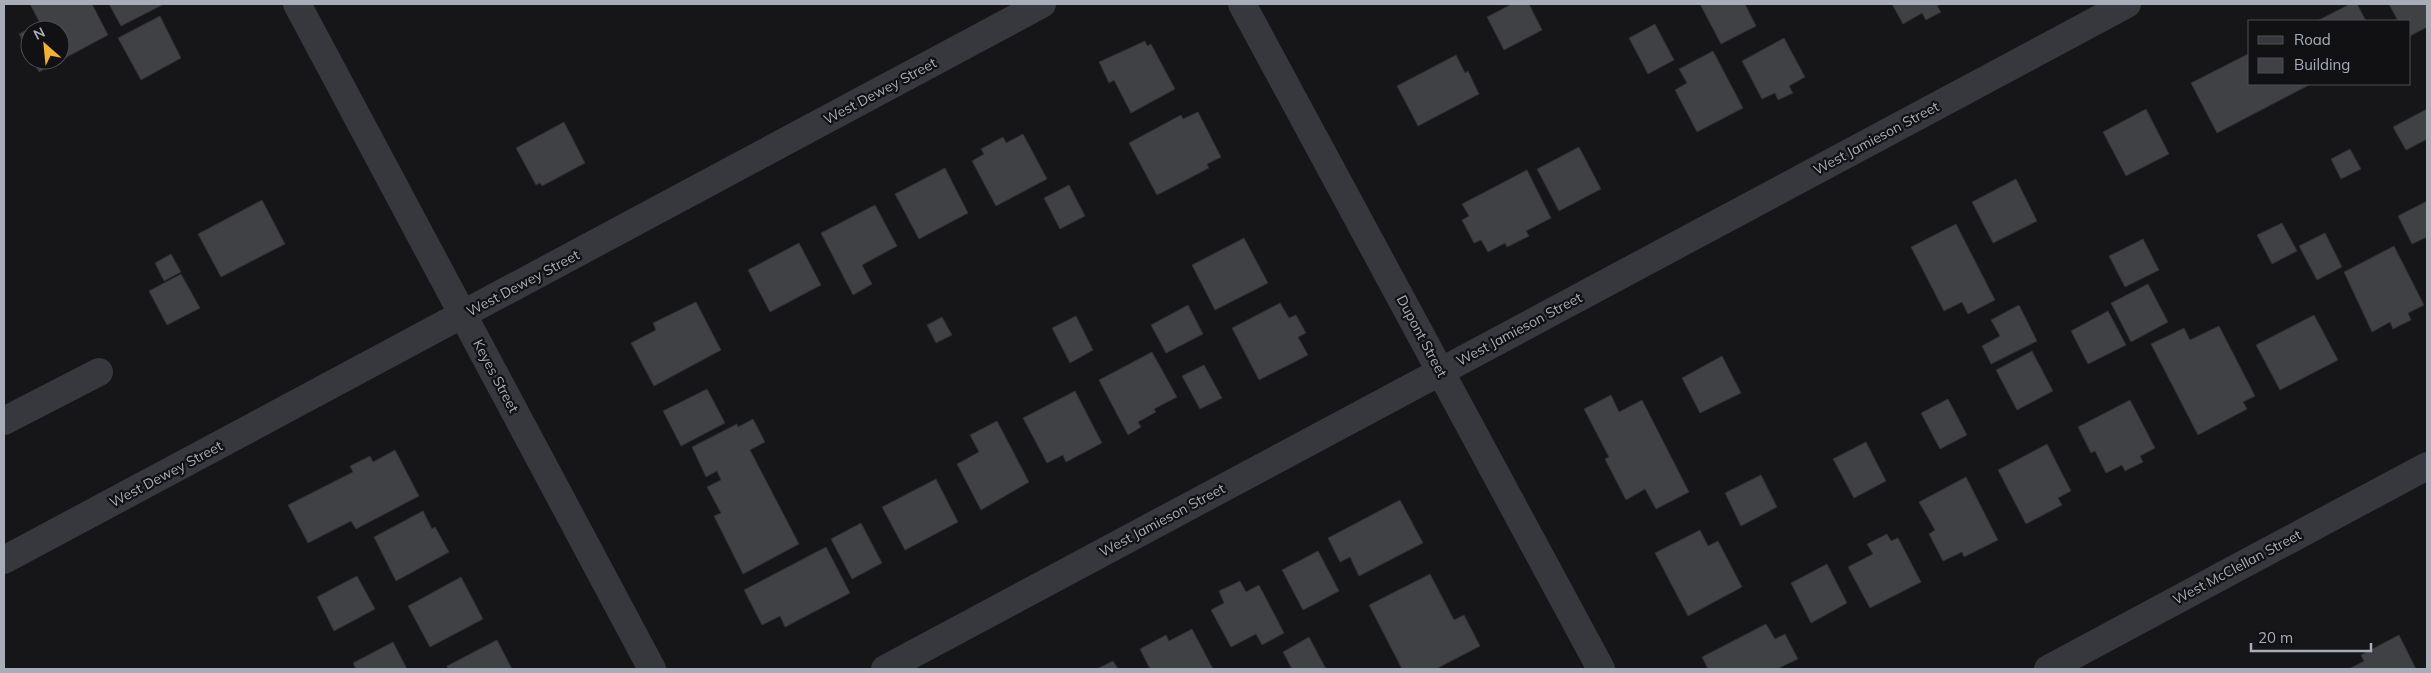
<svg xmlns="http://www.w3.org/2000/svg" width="2431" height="673" font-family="Mulish,sans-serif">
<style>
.building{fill:#404145;stroke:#303034}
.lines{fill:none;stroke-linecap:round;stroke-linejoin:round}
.minor{stroke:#37383d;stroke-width:28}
.labels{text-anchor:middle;stroke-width:4.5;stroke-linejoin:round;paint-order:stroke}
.street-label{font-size:14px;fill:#a8adb8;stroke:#111113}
</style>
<rect width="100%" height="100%" fill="#161618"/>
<!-- building -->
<path class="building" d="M30,4H92L108,35L39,72L33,60H60V30H30V54L19,34L40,23Z
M109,4H164L121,26Z
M1512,4H1529L1542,30L1504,50L1487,17Z
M1700,4H1745L1756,26L1721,44Z
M1892,4H1941L1937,6L1941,12L1926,20L1922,13L1903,24Z
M2350,4H2357L2366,21H2317Z
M2389,4H2427V27L2410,36V21H2398Z
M160,16L181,58L141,80L118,38Z
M1655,24L1674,60L1648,74L1629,38Z
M1784,38L1805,77L1789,86L1793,93L1778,100L1775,93L1762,99L1742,61Z
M1145,41L1147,46L1151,44L1175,89L1131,113L1114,80L1109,83L1099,62Z
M1713,51L1743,108L1697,132L1675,90L1687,83L1679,69Z
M2250,53V84H2311L2217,133L2191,83Z
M1456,55L1465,73L1468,71L1479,94L1418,126L1397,86Z
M2146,109L2169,154L2126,176L2103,132Z
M2427,109V139L2406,150L2393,127Z
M1198,112L1221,157L1207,164L1209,168L1157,195L1129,143L1181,115L1183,119Z
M564,122L585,163L542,186L540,183L536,185L516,148Z
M1023,134L1047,179L996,206L972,161L984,154L981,149L1003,137L1006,143Z
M1579,147L1601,189L1559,211L1537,169Z
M2350,149L2361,169L2341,179L2331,159Z
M945,168L968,213L919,239L895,194Z
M1527,170L1551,218L1526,231L1529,236L1507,247L1505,243L1488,252L1481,240L1474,243L1462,220L1469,216L1462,204Z
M2016,179L2037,221L1993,243L1972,202Z
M1069,185L1085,216L1060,229L1044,198Z
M262,200L285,244L221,277L198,234Z
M2427,201V237L2412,244L2398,216Z
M875,205L897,246L862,265L872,284L853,295L821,233Z
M2282,223L2297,251L2272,264L2257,235Z
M1956,224L1995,300L1968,314L1962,302L1944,311L1911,247Z
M2325,233L2342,267L2317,280L2299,246Z
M1244,238L1268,283L1215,310L1192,265Z
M2143,239L2159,270L2125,287L2109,256Z
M799,243L821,285L770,312L748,270Z
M2394,246L2424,305L2408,313L2411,320L2393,329L2390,322L2372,332L2344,272Z
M171,254L181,272L164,281L155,263Z
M181,274L200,308L167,325L149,291Z
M2148,284L2168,322L2131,342L2111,303Z
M696,302L721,350L654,386L631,343L656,330L653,323Z
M1280,303L1289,318L1296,315L1306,333L1298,337L1308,355L1259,380L1232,328Z
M1188,305L1203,334L1166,353L1151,325Z
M2019,305L2037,341L1991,364L1982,346L2000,336L1991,320Z
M2108,311L2126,345L2088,364L2071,331Z
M2314,315L2338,360L2280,390L2256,345Z
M1076,316L1093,350L1070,363L1052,328Z
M942,317L952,335L936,343L927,325Z
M2219,326L2255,396L2243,402L2247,409L2198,435L2151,344L2184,328L2190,340Z
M2032,351L2053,391L2017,410L1996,370Z
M1152,352L1177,397L1154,409L1156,412L1138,422L1141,427L1128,435L1099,380Z
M1722,356L1741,393L1700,413L1682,378Z
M1204,365L1222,398L1200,409L1182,376Z
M707,389L725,423L681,446L663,411Z
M1075,391L1102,443L1066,462L1063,455L1047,463L1023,418Z
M1611,395L1619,412L1642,400L1689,492L1656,509L1645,489L1626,500L1605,459L1609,457L1584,409Z
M1948,399L1967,435L1940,449L1921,413Z
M2130,400L2155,448L2140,456L2143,462L2125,471L2122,465L2106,473L2095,451L2091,453L2078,427Z
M753,419L765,442L750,450L799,544L743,574L714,516L721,513L707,487L721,480L717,471L706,477L692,447L737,424L738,427Z
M997,421L1029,482L981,510L957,464L979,452L970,435Z
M1866,442L1886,481L1854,498L1833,459Z
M2047,444L2071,491L2058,498L2062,505L2026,524L1998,470Z
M395,450L419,496L356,529L351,521L308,543L288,505L353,472L350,466L370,456L373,462Z
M1761,475L1777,507L1741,526L1725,493Z
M1966,477L1998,540L1964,557L1962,552L1943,561L1929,534L1935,530L1919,502Z
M936,479L958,522L905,550L882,507Z
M1400,500L1423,543L1359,576L1350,557L1340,562L1328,538Z
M423,511L432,529L435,527L449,552L396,581L374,537Z
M861,523L882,563L852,579L831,539Z
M1700,530L1708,546L1718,541L1742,587L1688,616L1655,553Z
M1887,534L1891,541L1898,538L1921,582L1870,608L1848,567L1873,554L1867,544Z
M826,547L850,593L785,627L780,616L762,625L744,590Z
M1318,551L1339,591L1303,610L1282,570Z
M1827,564L1847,603L1811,623L1791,583Z
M1430,574L1454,620L1464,615L1480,646L1436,669H1402L1369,605Z
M357,576L375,609L334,631L317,597Z
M461,577L483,619L430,647L408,606Z
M1240,581L1246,592L1259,585L1284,633L1262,645L1256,634L1231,647L1211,610L1224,603L1219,591Z
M1766,624L1775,639L1785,634L1798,659L1777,669H1708L1702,657Z
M1192,629L1213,669H1150L1140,649L1166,635L1169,641Z
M2399,635L2416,669H2349L2364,661L2361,655Z
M1309,637L1326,669H1292L1283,652Z
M497,640L512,669H448L447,666Z
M393,642L407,669H356L353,663Z
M1113,661L1118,669H1097Z"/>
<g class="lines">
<!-- minor -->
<path class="minor" d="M297,4L652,669
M1242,4L1601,669
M4,421L99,372
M4,560L1042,4
M885,669L2127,4
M2048,669L2427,466"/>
</g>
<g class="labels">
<!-- street labels -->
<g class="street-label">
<text transform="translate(880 91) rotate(-28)" y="5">West Dewey Street</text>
<text transform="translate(1876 138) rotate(-28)" y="5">West Jamieson Street</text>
<text transform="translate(523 283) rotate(-28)" y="5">West Dewey Street</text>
<text transform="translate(1519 329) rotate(-28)" y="5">West Jamieson Street</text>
<text transform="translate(1422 336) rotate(62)" y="5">Dupont Street</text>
<text transform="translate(496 376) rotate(62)" y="5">Keyes Street</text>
<text transform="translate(166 474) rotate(-28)" y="5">West Dewey Street</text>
<text transform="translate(1162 520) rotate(-28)" y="5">West Jamieson Street</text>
<text transform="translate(2237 567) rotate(-28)" y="5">West McClellan Street</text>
</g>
</g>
<!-- border -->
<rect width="2431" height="673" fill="none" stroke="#a8adb8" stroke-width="10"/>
<!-- legend -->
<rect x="2248" y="20" width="162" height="65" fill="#111113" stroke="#4d4f55"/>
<rect x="2258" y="36" width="25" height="8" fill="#37383d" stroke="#4d4f55"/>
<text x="2294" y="45" font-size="15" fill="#a8adb8">Road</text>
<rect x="2258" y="58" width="25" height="15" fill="#404145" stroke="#4d4f55"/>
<text x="2294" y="70" font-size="15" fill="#a8adb8">Building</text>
<!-- north arrow -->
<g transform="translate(45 45) rotate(333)"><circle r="24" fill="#111113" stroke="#4d4f55"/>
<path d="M0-4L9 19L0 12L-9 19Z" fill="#f2b134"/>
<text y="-8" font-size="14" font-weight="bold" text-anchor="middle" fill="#a8adb8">N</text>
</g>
<!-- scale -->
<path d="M2251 643v8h120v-8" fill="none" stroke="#a8adb8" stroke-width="2.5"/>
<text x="2258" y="643" font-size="15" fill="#a8adb8" stroke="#111113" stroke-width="4" paint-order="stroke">20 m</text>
</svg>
